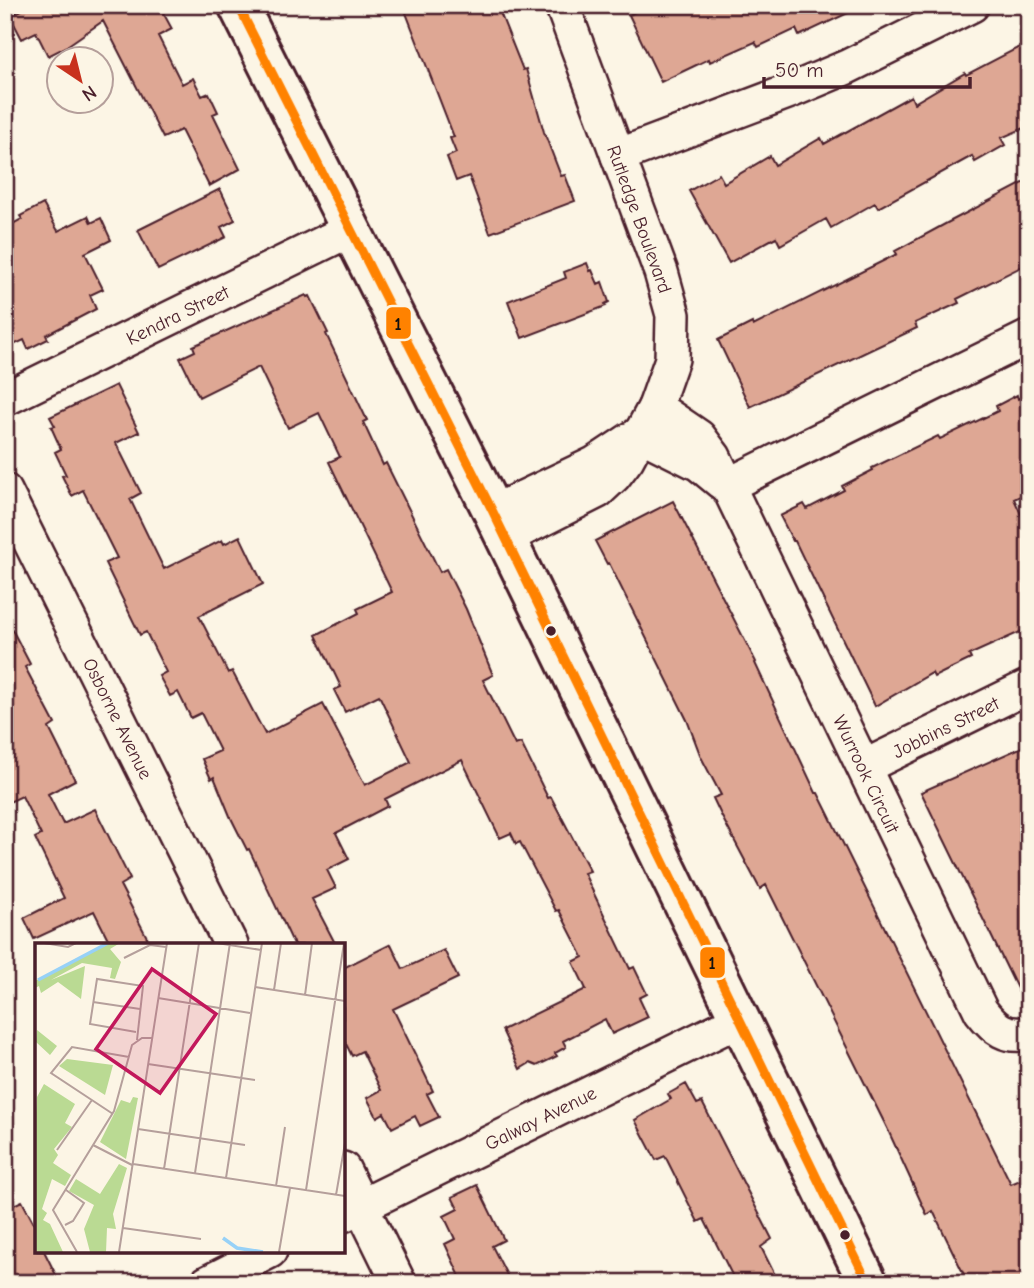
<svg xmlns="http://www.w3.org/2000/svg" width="1034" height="1288" font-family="'Comic Neue',sans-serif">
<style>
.building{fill:#dea794;stroke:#4a1f2b;stroke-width:2}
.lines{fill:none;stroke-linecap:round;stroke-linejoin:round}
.street-casing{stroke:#4a1f2b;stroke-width:38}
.secondary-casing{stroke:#4a1f2b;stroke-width:44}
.street{stroke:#fcf5e5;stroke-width:33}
.secondary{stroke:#fcf5e5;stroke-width:38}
.bus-1-casing{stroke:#fcf5e5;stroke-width:14}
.bus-1{stroke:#ff8200;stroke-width:9}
.bus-dot{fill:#4a1f2b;stroke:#fcf5e5;stroke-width:2.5}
.labels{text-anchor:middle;stroke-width:7;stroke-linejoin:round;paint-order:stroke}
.street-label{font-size:19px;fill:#4a1f2b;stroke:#fcf5e5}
.inset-river{fill:none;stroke:#97d1f7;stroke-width:3.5}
.inset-road{fill:none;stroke:#b59f9b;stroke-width:2}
.view{fill:#c2185b;fill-opacity:0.15;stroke:#c2185b;stroke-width:3.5}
.inset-edge{fill:none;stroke:#4a1f2b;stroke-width:3.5}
.line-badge{stroke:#fcf5e5;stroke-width:2.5}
.pale-badge-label{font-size:19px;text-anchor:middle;font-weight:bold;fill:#111}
</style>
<rect width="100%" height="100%" fill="#fcf5e5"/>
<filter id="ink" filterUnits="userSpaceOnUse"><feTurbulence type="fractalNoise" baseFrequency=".0143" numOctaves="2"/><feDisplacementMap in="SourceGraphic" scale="14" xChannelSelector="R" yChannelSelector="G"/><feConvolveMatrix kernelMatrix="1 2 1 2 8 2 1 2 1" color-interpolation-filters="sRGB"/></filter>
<g filter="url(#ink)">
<!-- building -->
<path class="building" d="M31,5H159L172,29L158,36L182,84L193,78L202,96L209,93L218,112L213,114L240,169L209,186L181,130L163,138L103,21L64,48L48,56L36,32L22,39L10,16Z
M403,5H497L523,70L526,69L544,132L561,176L565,175L575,201L490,233L469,176L456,181L447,157L456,153L450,138L454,137Z
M649,5H865L799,36L796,29L758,47L755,42L710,62L709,59L661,82L629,15Z
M1029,42V126L1001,138L1005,145L975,162L972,156L878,208L875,203L831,228L826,219L780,245L776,237L729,263L689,191L719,174L724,183L770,156L775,165L821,138L824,144L911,96L914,103L965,73L966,75Z
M1029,180V263L957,299L959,303L915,323L917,328L750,407L718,340L752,323L753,326L897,254L895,251L947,223Z
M220,189L235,220L221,227L226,237L158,270L138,230Z
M43,204L58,231L88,216L91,223L101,218L111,240L85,253L103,289L90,295L96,309L46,335L48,339L28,349L24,340L5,349V228L22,219L20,216Z
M587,263L590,271L592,270L598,284L602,282L609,302L605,304L606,306L522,338L508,301L566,278L564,272Z
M306,295L307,297L310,296L328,333L326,334L367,420L363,422L383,465L386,463L440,572L446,569L466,609L493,675L483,680L515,745L521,743L548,798L551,797L580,852L590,871L584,873L630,969L634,967L647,994L639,998L648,1017L612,1034L605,1019L563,1041L566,1047L555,1053L557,1056L537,1066L530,1063L520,1069L502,1030L586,989L573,962L583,957L559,910L556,911L520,842L516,844L511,833L500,838L462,760L385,799L388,806L336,833L349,859L327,870L336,888L312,899L336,945H294L249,849L247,850L230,816L214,777L211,779L202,759L220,751L201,713L191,718L178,692L170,696L159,676L166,672L146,632L140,635L105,563L117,558L83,490L72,496L62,476L66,475L55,452L61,449L51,427L55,426L50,417L116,385L139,432L116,443L141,493L130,499L164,569L222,540L224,544L240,536L263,584L199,616L228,673L232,671L265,734L323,704L365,785L411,762L379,695L345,712L334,690L341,687L316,635L359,613L357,609L392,592L329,462L340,457L319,413L288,428L259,367L199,397L180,358L195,351L193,346Z
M1017,395L1018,399L1023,397L1029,408V492L1014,499L1029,531V628L969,655L971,659L950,669L934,677L932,673L875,706L795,541H793L780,516L804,504L807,509L844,490L842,486L873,470L872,468L938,436L940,439L998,411L996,406Z
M673,501L756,662L755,663L816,793H818L828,813L1011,1184L1020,1180L1021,1183L1029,1179V1283H968L933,1211L927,1215L887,1128L766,885L760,889L722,817L713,798L721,795L701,757L687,720L609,563L607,564L595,541Z
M5,616L30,664L25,667L55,724L49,728L75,780L48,794L63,824L95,809L130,879L120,885L151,945H111L94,911L34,939L24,918L64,898L35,838L41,835L22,796L5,804Z
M1029,744V1013L921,792Z
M391,944L403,969L444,950L458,978L393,1009L433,1091L427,1094L439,1117L420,1126L415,1116L392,1128L384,1113L377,1117L367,1098L381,1090L362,1051L352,1056L343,1038V968Z
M686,1084L697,1104L702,1102L772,1239L761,1247L779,1283H736L704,1219L698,1222L665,1156L656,1160L635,1120L671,1099L668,1094Z
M477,1185L504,1240L492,1246L511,1283H463L445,1244L455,1239L444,1216L458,1209L452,1197Z
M22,1201L37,1229V1251H44L60,1283H5V1209Z"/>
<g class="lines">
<defs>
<g id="street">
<path d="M618,156L790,91L847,67L972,5"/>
<path id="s1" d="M5,399L350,230"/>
<path id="s2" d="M655,407L699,437L714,457L981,1011C995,1029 1006,1038 1029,1033"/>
<path d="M639,434L699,464L721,482"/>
<path d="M726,486L1029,337"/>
<path id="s3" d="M5,491L231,945"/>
<path d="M493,512L594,464L633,438"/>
<path d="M505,538L598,491L614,476L627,459L655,407L672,359L673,315L661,272L562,5"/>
<path id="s4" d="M864,767L1029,686"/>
<path d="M343,1169L399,1283"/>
<path id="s5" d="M343,1215L739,1020"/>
<path d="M207,1283L270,1251"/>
</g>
<path id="secondary" d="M238,5L493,512L868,1283"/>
</defs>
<!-- street casing -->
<use href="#street" class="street-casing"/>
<!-- secondary casing -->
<use href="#secondary" class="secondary-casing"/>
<!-- street -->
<use href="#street" class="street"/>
<!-- secondary -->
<use href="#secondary" class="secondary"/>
<defs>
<path id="bus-1" d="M238,5L493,512L868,1283"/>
</defs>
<!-- bus-1 casing -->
<use href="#bus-1" class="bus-1-casing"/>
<!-- bus-1 -->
<use href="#bus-1" class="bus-1"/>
</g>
</g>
<!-- markers -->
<g class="bus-dot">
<circle cx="551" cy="631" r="6"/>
<circle cx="845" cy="1235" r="6"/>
</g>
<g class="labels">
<!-- street labels -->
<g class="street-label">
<text transform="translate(640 219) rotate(70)" y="7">Rutledge Boulevard</text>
<text dy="7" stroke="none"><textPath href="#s1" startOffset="192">Kendra Street</textPath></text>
<text dy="7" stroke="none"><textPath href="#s3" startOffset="254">Osborne Avenue</textPath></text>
<text dy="7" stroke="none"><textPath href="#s4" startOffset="91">Jobbins Street</textPath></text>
<text dy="7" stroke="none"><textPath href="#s2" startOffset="430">Wurrook Circuit</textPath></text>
<text dy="7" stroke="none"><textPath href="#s5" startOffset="220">Galway Avenue</textPath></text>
</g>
</g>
<!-- overview -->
<g transform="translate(35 943)">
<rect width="310" height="310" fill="#fcf5e5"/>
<path d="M72,0H85L75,6L86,19L80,36L75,35L77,25L47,20L16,37L50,23L46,56L23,39L6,50L4,43L0,45V38ZM2,87L22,103L15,112L1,99ZM32,116L78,122L70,152L24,123ZM9,141L40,161L30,180L37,184L19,206L23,212L18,220L36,232L30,243L17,236L7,266L12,270L8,277L15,281L28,309H1L0,304L1,170L2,154ZM98,154L103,155L91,216L65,199L86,157L95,160ZM84,221L92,225L78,271L81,286L72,285L71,309H55L49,286L59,262L34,248L41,236L65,251Z" fill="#bada93"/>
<path class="inset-river" d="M3,37L73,0M188,295L202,305L228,309"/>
<path class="inset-road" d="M9,0L33,4L41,0M182,0L226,7M89,15L115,2L131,4M220,44L310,58M239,47L246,0M270,52L277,0M123,55L215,70M58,59L105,66M101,89L55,81L62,36L108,43L102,97M113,121L220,137M78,171L16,130L37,104L94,114M103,186L210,202M58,202L97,222M22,207L57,157M98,221L310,253M129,226L164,0M160,230L195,0M191,235L227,0M241,243L250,184M271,247L309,0M301,252L310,200M310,281V303M30,282L38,278L49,260L31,247M88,285L166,296M42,309L18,267L79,168L97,102L107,95H117M84,309L132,0M244,309L255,245"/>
<path class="view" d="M117,26L181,71L125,150L61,106Z"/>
<rect width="310" height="310" class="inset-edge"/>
</g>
<g class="line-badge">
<rect x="385" y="306" width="27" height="34" rx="7" fill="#ff8200"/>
<rect x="699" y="946" width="27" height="33" rx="7" fill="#ff8200"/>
</g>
<g class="pale-badge-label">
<text x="398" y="330">1</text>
<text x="712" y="969">1</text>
</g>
<!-- margin -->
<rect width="1034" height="1288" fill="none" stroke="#fcf5e5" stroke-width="28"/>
<rect x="14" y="14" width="1006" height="1260" fill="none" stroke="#4a1f2b" stroke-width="2.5" filter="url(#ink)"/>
<!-- north arrow -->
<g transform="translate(80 80) rotate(145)"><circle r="33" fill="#fcf5e5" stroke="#b59f9b" stroke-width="2"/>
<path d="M0-5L12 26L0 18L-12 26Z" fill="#c8321e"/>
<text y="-10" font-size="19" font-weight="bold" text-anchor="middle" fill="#4a1f2b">N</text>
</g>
<!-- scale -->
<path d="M764 77v10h206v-10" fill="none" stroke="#4a1f2b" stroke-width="3.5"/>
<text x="775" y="77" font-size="21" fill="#4a1f2b" stroke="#fcf5e5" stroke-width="5" paint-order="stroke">50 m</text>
</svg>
